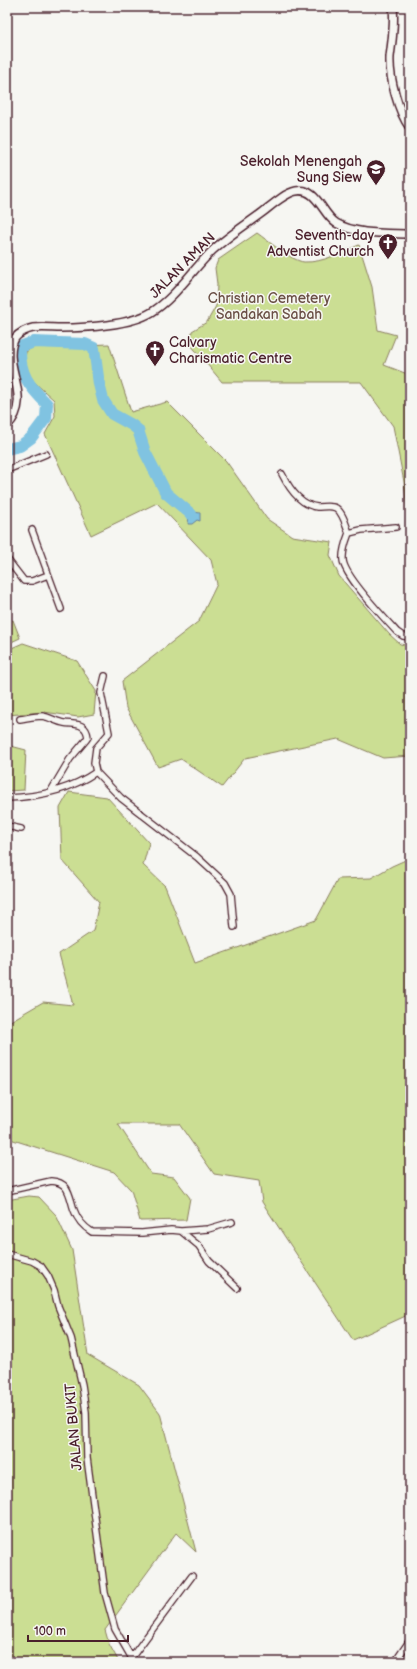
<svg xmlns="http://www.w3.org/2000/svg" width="417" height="1669" font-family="'Balsamiq Sans',sans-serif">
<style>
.green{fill:#cbde93;stroke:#8a7e5f}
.water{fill:#80c3e1;stroke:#6a8198}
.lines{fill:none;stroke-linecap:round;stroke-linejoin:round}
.river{stroke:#80c3e1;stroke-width:12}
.minor-casing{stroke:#4a1f2b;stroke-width:8}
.tertiary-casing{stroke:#4a1f2b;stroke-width:10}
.minor{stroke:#f6f6f2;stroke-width:5.5}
.tertiary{stroke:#f6f6f2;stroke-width:7}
.labels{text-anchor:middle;stroke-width:3;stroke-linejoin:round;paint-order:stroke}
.poi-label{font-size:14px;fill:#4a1f2b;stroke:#f6f6f2;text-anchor:end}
.street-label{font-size:14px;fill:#4a1f2b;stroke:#f6f6f2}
.park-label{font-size:14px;fill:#6a4f45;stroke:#f6f6f2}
</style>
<rect width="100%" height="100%" fill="#f6f6f2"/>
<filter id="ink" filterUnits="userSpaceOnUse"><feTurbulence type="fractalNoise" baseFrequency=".025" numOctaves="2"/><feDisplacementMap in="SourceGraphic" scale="8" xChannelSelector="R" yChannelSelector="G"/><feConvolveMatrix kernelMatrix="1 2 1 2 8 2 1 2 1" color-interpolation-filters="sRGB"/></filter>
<g filter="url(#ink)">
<!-- green -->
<path class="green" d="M257,233C267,240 292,261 304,262C323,263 342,252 359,245L372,287L378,330L396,335L384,365L410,375V512L407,510L404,482L393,426L361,382H222L190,344L192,331L207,322L216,306L217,284L215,268L218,260Z
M109,344L131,412L167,402L226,461L267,519L292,536L332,542L330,555L339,576L389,634L400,644L410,646V756L383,758L338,739L245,758L222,787L181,759L158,767L126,708L122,681L199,621L217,584L211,560L157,503L91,535L45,434L55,416L54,400C39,386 21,375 26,352L33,347Z
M13,620L20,638L7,644V623Z
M23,643L77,661L96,691L94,714L78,717L44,712L7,715V650Z
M7,745L26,750L24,790L7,791Z
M69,792L107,797L149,843L143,865L165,886L195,963L316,920L338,879L371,878L392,866L410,858V1314L353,1340L262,1202L259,1181L214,1174L179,1124H118L151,1174L174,1177L190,1198L186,1220L140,1221L131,1190L114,1172L7,1138V1023L43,1002L73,1005L59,954L93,931L99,902L62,860L60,808Z
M29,1196L39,1197L56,1215L72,1250L88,1355L139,1385L160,1413L196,1552L176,1533L105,1630L109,1644L119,1662H7V1200Z"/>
<!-- water -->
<path class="water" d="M194,512L200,513V521L197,520L192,524H188L189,515Z"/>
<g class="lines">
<!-- river -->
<path class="river" d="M7,449L20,446L31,438L46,418L47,404C29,386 19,374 20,347L34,342L85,344L94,348L99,384L103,400L112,414L132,425L138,430L145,452L166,493L191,514"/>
<defs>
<path id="minor" d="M7,470L46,454
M282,474C289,488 300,505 317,507C323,507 330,505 336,508C343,513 346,525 349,533
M396,527L361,530L349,533C346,541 342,551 343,560C344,576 385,619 397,632L403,636L410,637
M32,530L61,609
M7,559L24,581H32L48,575
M105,676L101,693L109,733L96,748L94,763L96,772L121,798L197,857L225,883L231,894L234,927
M20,719C27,718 35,716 42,716C50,717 57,722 64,723C75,725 86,722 88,737L86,740L70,759L51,791
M7,798C38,797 70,790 96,772
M7,826L21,829
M7,1191L51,1181C70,1182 69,1196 74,1210C77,1219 84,1227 92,1232L142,1233L171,1230L181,1231L199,1246L209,1261L237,1288
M181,1231L208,1229L232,1222
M7,1254L32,1261L41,1266L48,1276L54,1290L58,1306L71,1338L82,1385L86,1412L87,1458L105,1593L115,1629L134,1662
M131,1658L192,1576
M395,1662L410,1640"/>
<path id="tertiary" d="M393,7C395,24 392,40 390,57C389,77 398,112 410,128
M7,426C35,398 0,365 15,338C19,333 27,329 33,328C42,327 52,328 61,328C86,328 131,325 152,312C176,297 192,270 213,250C228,236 247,224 263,212C272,205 285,193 296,191C317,187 322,214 336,223C356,235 388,233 410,234"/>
</defs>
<!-- minor casing -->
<use href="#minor" class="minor-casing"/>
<!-- tertiary casing -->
<use href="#tertiary" class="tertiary-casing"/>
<!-- minor -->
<use href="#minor" class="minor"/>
<!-- tertiary -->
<use href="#tertiary" class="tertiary"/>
</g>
</g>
<!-- icons -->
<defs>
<symbol id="school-pin" viewBox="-11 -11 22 30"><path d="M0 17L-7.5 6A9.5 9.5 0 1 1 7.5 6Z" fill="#4a1f2b" stroke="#f6f6f2"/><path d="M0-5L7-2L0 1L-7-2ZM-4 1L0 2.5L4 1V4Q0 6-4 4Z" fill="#fff"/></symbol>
<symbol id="church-pin" viewBox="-11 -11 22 30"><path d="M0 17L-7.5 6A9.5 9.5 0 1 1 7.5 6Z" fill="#4a1f2b" stroke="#f6f6f2"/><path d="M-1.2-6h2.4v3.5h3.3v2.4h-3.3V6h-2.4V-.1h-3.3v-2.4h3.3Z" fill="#fff"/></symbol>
</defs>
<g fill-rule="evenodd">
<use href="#school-pin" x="365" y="158" width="22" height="30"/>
<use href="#church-pin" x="377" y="232" width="22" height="30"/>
<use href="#church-pin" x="144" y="339" width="22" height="30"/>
</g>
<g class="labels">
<!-- poi labels -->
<g class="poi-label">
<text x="362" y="166">Sekolah Menengah<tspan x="362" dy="16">Sung Siew</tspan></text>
<text x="374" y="240">Seventh-day<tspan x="374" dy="16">Adventist Church</tspan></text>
<text x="169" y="347" text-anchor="start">Calvary<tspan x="169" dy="16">Charismatic Centre</tspan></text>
</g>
<!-- street labels -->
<g class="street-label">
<text transform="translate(182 265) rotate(-45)" y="5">JALAN AMAN</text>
<text transform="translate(73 1427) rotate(-95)" y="5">JALAN BUKIT</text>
</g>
<!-- park labels -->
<g class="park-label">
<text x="269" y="303">Christian Cemetery<tspan x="269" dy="16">Sandakan Sabah</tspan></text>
</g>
</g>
<!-- margin -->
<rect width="417" height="1669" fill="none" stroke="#f6f6f2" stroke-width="24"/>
<rect x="12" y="12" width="393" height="1645" fill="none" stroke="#4a1f2b" stroke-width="1.5" filter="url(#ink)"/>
<!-- scale -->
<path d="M28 1635v6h100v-6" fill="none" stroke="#4a1f2b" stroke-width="2"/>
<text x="34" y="1635" font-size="12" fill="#4a1f2b" stroke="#f6f6f2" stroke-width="3" paint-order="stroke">100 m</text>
</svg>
